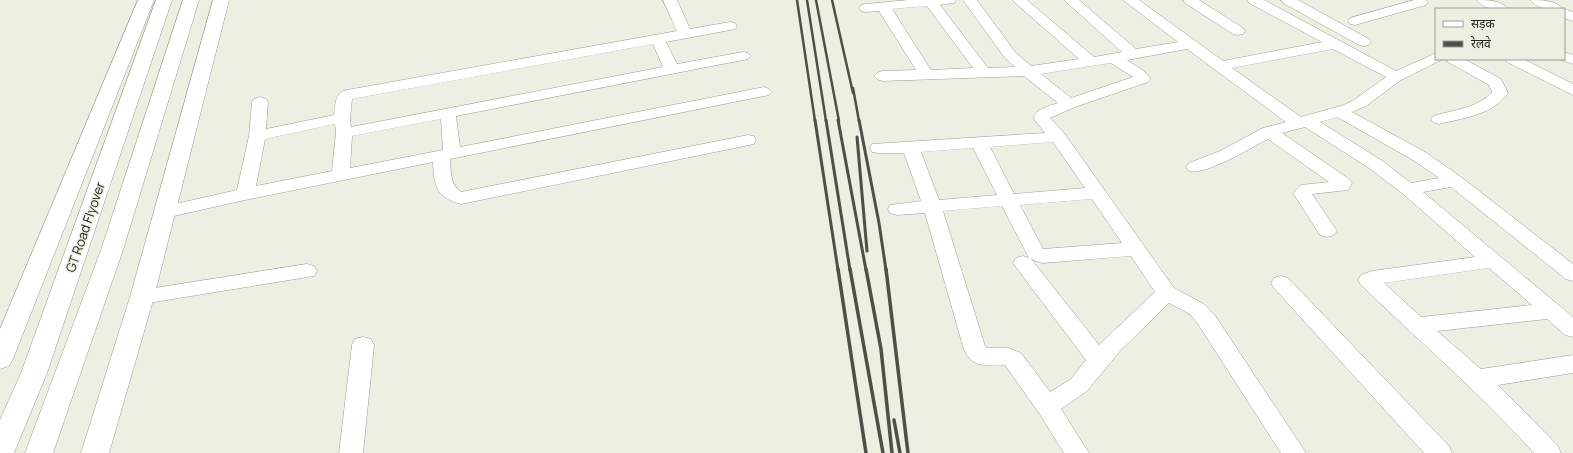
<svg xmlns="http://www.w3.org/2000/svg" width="1573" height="453" font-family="Manrope,'Noto Sans Devanagari',sans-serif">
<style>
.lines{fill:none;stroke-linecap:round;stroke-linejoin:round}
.minor-casing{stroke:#989d8f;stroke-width:1}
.trunk-casing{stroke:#989d8f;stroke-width:1}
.minor{fill:#fff;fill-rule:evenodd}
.trunk{fill:#fff;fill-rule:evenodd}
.rail-far2{stroke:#4d5049;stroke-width:2.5}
.rail-far1{stroke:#4d5049;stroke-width:3}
.rail{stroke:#4d5049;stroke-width:3.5}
.labels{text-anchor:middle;stroke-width:3;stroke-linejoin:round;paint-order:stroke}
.street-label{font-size:13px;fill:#22241f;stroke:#ebf0e2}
</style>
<rect width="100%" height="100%" fill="#ebf0e2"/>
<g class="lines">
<defs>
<path id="minor" d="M663,0H677L690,29L730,22L735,23L737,26L735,29L730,30L666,42L677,64L743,52L748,53L750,56L748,59L743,60L456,116L460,147L764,87L769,89L772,92L769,95L450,159C451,171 450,185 461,192L748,135L754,136L756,140L754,144L461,204C436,197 434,187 433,162L245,200L165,218L158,216L156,212L158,208L237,190L249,136L252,102L254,99L260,97L266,99L268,102L266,129L334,115C336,104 334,93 347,90L677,31ZM653,44L663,67L351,127L350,118L352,99ZM441,119L443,150L350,168L352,136ZM335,124L336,133L332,171L256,186L265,139Z
M908,0H956L954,3L940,5L988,68L1015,67L1005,58L963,0H977L1015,52L1031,66L1079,59L1012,0H1027L1094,57L1122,52L1064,0H1079L1136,49L1178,42L1123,0H1139L1223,61L1322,42L1249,3L1247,0H1264L1396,71L1436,53V59H1442L1441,60L1401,80L1366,106L1352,112L1425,152L1461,177L1573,264V281L1566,279L1451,187L1423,192L1573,317V337L1565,335L1547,319L1437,331L1481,369L1573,355V373L1498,385L1558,446L1561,453H1534C1480,393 1419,341 1361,285L1358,280L1361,275L1372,271L1475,257L1402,193L1369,168L1305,127L1282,133L1349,179L1352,183L1348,190L1312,194L1337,231L1334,235L1327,237L1320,235L1293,193L1301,185L1329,182L1268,139C1250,148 1208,175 1189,171L1186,167L1189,163L1220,151L1263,128L1286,122L1187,49L1127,60L1145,72L1151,79L1148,82L1075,107L1050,118L1064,133L1174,288L1204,304L1214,314L1306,453H1281L1198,324L1190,314L1169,303L1120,351L1087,391L1061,409L1089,453H1064L1039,413L1005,365C986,363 975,371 964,350L925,213L897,215L890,213L888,209L890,205L921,201L904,153H878L872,152L870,148L872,144L1045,133L1034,119C1034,109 1050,106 1058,103L1024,76L882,81L877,79L874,76L877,73L882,71L916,70L879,11L866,12L861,11L859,8L861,5L866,4ZM927,6L973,68L931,70L892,9ZM1333,49L1386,77L1354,100L1344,105L1301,117L1232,68ZM1111,63L1133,77L1071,98L1041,74ZM1337,117L1413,160L1439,178L1411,183L1381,160L1320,122ZM1053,142L1085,188L1014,194L990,147ZM973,148L997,195L939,200L921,152ZM1092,199L1122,243L1043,249L1020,205ZM1002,206L1029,258L1023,256L1016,258L1013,263L1086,360L1071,379L1050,392L1021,353L1008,348H987L985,346L943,211ZM1131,256L1155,292L1099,345L1031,259L1042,263ZM1489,268L1532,305L1421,317L1384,283Z
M1183,0H1199L1243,28L1245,31L1243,34L1238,35L1233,34L1185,3Z
M1281,0H1298L1369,39L1371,42L1369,45L1364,46L1359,45L1283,3Z
M1414,0H1426L1428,2L1426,5L1355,25L1350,24L1348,21L1350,18Z
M1477,0C1488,0 1501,0 1508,9C1497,9 1484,10 1477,0Z
M1530,0C1541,0 1556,0 1563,9C1552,9 1538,10 1530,0Z
M1564,9L1573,12V21L1564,18Z
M1564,52L1573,55V64L1559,59H1564Z
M1446,59H1464L1501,79L1508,93C1493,115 1463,118 1439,124L1433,122L1431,119L1433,116C1453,110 1478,108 1492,92L1489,85L1448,62Z
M1505,59H1523L1573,84V95L1507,62Z
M307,264L314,266L317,271L314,276L142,304L135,302L132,297L135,292L142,290Z
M1281,276L1288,278L1449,446L1452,453H1424L1274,288L1271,283L1274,278Z
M363,337L371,339L374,345L363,453H339L352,345L355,339Z"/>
<path id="trunk" d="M138,0H154L13,359L9,366L0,369V329Z
M156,0H172L47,373L14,453H0V420L21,373Z
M183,0H199L123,250L53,453H25L101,250Z
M213,0H229L154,297L109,453H81L130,297Z"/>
</defs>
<!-- minor casing -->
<use href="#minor" class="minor-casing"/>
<!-- trunk casing -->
<use href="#trunk" class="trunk-casing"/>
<!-- minor -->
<use href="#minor" class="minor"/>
<!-- trunk -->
<use href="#trunk" class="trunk"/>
<!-- rail-far2 -->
<path class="rail-far2" d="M797,0L815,121
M807,0L826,121
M816,0L839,121
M832,0L853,93
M853,88L859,121"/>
<!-- rail-far1 -->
<path class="rail-far1" d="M815,120L838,270
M826,120L850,270
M838,120L866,270
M859,120L879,223L886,270
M857,137L867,251"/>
<!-- rail -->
<path class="rail" d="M838,269L866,453
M850,269L883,453
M866,269L881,349L892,453
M886,269L908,453
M894,420L900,453"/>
</g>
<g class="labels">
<!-- street labels -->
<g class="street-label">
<text transform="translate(85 227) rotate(-71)" y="5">GT Road Flyover</text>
</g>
</g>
<!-- legend -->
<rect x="1435" y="8" width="130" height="52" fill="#ebf0e2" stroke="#9b9e94"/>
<rect x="1443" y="21" width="20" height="6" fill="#ffffff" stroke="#9b9e94"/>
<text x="1471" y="28" font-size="12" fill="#22241f">सड़क</text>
<rect x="1443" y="41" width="20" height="6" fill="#4d5049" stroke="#9b9e94"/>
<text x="1471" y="48" font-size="12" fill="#22241f">रेलवे</text>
</svg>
